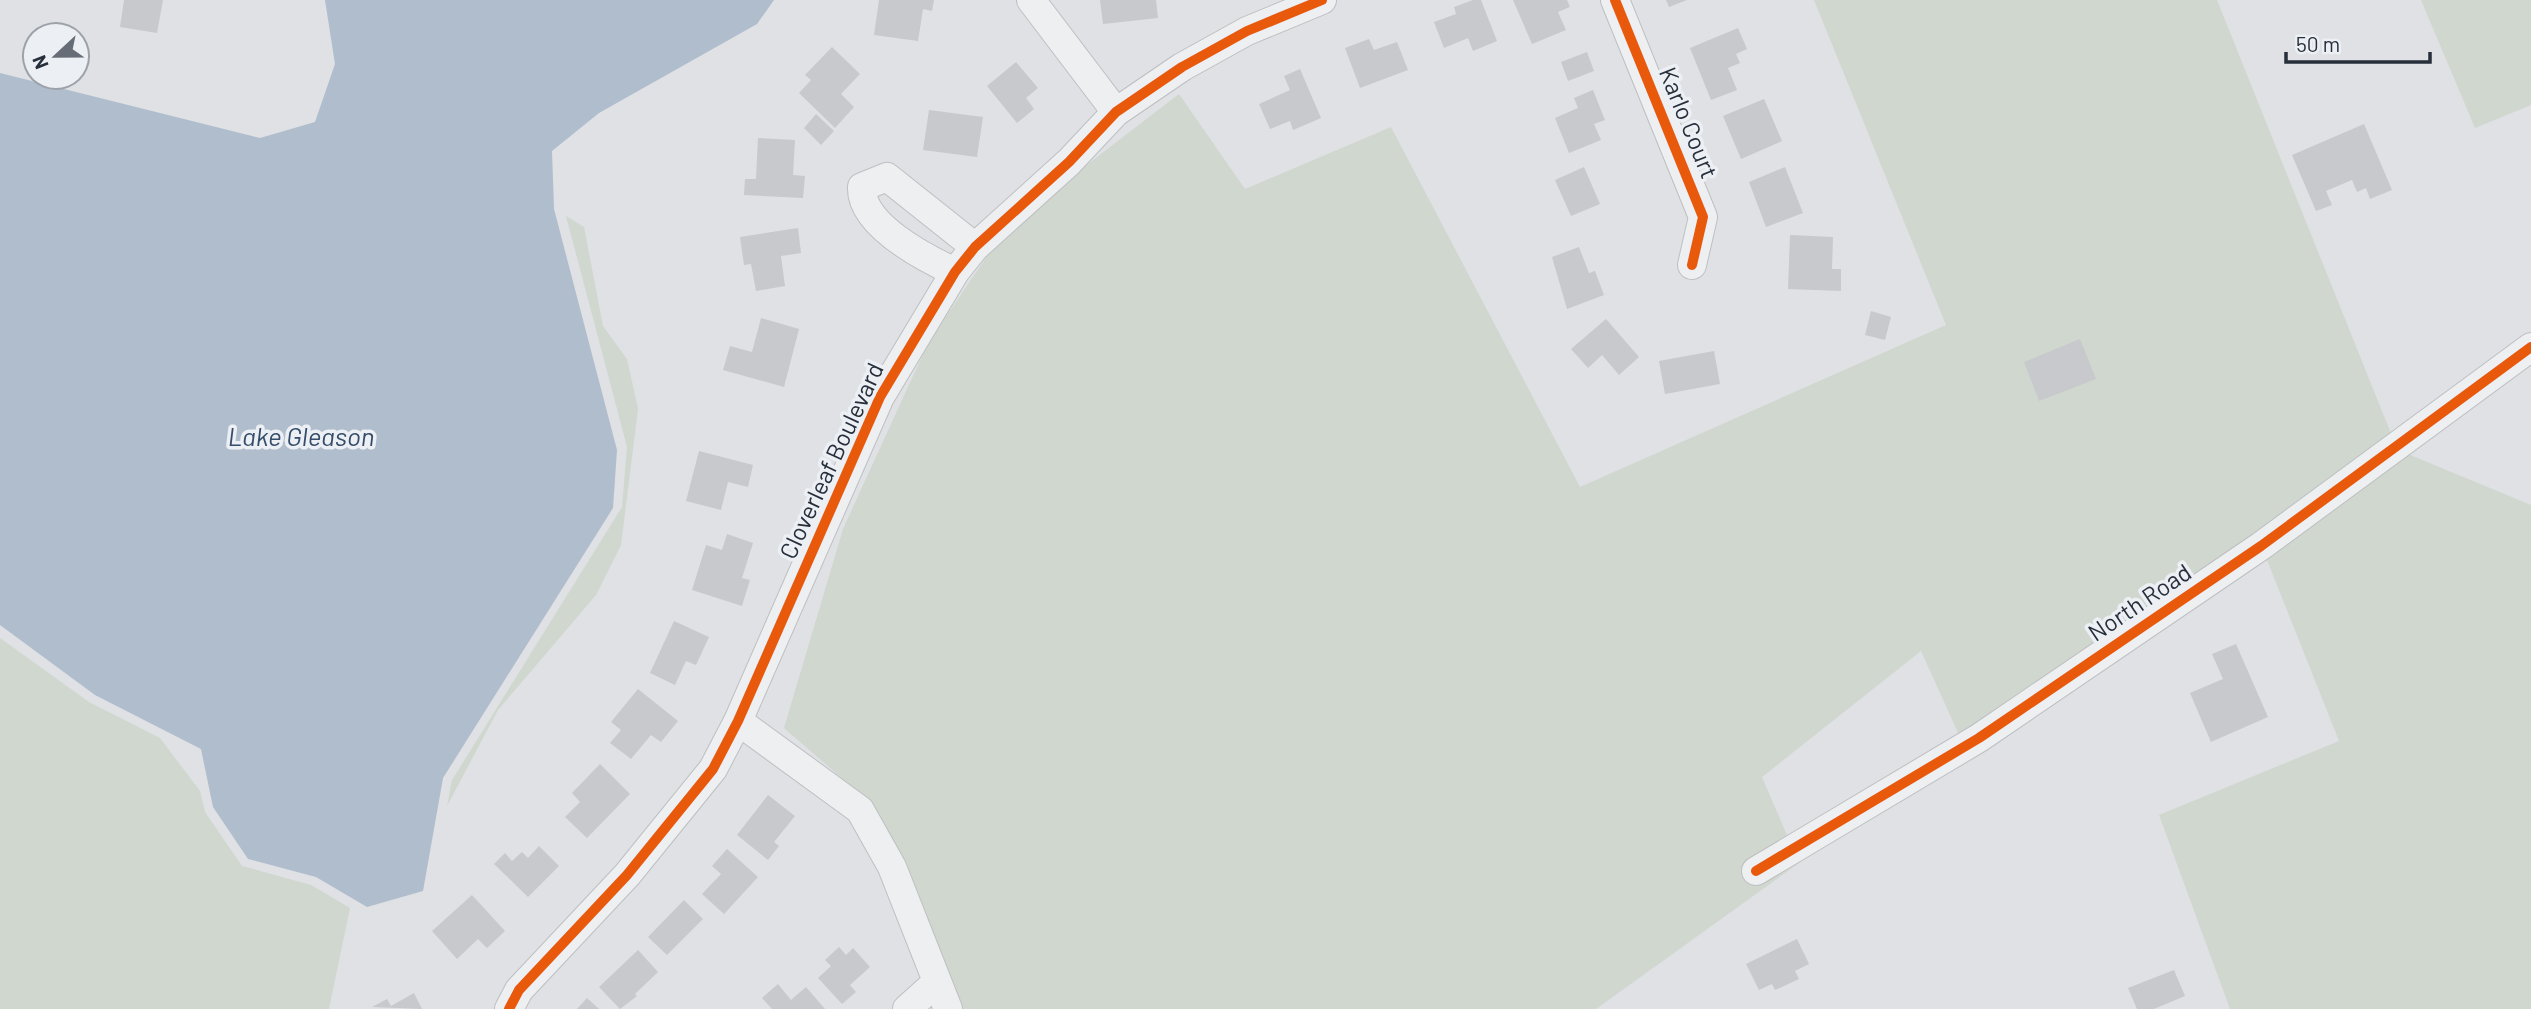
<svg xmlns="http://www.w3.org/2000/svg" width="2531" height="1009" font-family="Barlow,sans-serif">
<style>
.green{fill:#d0d7cf}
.water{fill:#afbdcd}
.building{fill:#c7c9cc}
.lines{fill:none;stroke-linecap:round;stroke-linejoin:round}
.minor-casing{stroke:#bdbfc2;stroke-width:30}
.minor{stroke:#eeeff0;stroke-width:28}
.cycleway-casing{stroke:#eceff3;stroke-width:15}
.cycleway{stroke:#e8590c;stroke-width:10}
.labels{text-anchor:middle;stroke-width:7;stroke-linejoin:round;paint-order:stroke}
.street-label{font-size:24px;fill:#272f3b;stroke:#eceff3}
.water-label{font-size:26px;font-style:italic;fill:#354d6b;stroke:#eceff3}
</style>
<rect width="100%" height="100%" fill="#dfe1e4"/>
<!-- green -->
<path class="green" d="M1814,0H2217L2392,436L2255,538L1960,737L1921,651L1762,777L1789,840L1742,869L1753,885L1797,859L1799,863L1596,1009H960L950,984L952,982L947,976L852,787L784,728L843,529L929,341L996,243L1054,190L1179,94L1245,189L1391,127L1580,487L1946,325Z
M2421,0H2531V105L2475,128Z
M566,216L584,227L603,326L627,359L638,409L621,545L596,595L498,710L447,806L452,780L622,507L627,447Z
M2403,452L2531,505V1009H2230L2159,815L2339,741L2265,555Z
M0,638L89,702L160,738L200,791L205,812L242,866L311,885L350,908L329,1009H0Z"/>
<!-- water -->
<path class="water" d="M325,0H774L757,24L599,113L552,151L554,209L617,450L613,508L443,778L423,891L367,907L316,877L248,859L213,807L201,749L95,695L0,625V73L260,138L315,122L335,64Z"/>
<!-- building -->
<path class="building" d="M124,0H163L157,33L120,27Z
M879,0H934L932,11L923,9L918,41L874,35Z
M1100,0H1156L1158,18L1103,24Z
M1473,0H1481L1497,41L1473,51L1468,38L1444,48L1434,22L1456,14L1454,7Z
M1513,0H1567L1570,7L1558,12L1566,30L1532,44Z
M1666,0H1687L1669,7Z
M1738,28L1747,49L1736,54L1740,63L1728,68L1737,90L1711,100L1690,48Z
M1369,39L1374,50L1397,42L1408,70L1360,88L1345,48Z
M832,47L860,74L841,94L854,107L835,128L799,93L811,80L805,75Z
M1587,52L1594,71L1568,81L1561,62Z
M1016,62L1038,88L1026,98L1034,109L1017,123L987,86Z
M1300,69L1321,118L1293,130L1290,121L1270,129L1259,104L1290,90L1284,76Z
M1593,90L1605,120L1594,124L1601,140L1569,153L1555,118L1578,108L1574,98Z
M1764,99L1782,141L1741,159L1723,116Z
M929,110L983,117L977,157L923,150Z
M816,114L834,131L821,145L804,128Z
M2364,124L2392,190L2370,199L2366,188L2357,192L2352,180L2326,191L2332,205L2316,211L2292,155Z
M758,138L795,140L793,175L805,176L803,198L744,195L745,179H756Z
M1584,167L1600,204L1571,216L1555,180Z
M1785,167L1803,213L1766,227L1749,182Z
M798,228L801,253L781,256L785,286L756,291L751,264L744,265L740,237Z
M1790,235L1833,237L1832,269H1841V291L1788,289Z
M1579,247L1589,273L1595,271L1604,295L1567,309L1552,257Z
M1871,311L1891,317L1885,340L1865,335Z
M761,318L799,329L784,387L723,370L730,346L752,352Z
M1606,319L1639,357L1619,375L1602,355L1588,368L1571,349Z
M2080,339L2096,379L2039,401L2024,362Z
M1714,351L1720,384L1665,394L1659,361Z
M699,451L753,465L748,487L728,482L721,510L686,501Z
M727,534L753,543L742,578L750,580L742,606L692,590L706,545L722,550Z
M674,621L709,637L696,665L686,661L675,685L650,673Z
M2236,644L2268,717L2211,742L2190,693L2223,679L2212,654Z
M638,689L678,721L661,742L651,735L631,759L610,743L621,730L611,722Z
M600,764L630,794L587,838L565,817L580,802L572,793Z
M768,795L795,816L774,842L779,846L768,860L737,835Z
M539,846L559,866L528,897L494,864L505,853L512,861L522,852L528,858Z
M727,849L758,877L724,914L702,894L721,874L712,866Z
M472,895L505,931L487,948L478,939L457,959L432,931Z
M684,900L703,919L667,955L648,937Z
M1797,939L1809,964L1795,971L1799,979L1775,990L1772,984L1759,990L1746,964Z
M839,947L846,955L853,948L870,967L850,985L856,992L842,1004L818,978L831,966L825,960Z
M638,950L658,972L635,994L637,996L620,1009L599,987Z
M2174,970L2185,996L2154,1009H2137L2128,988Z
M778,984L791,1000L806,987L825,1009H772L762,998Z
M414,993L422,1009L372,1007L387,999L391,1006Z
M587,998L599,1009H577Z"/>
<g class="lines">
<defs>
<path id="minor" d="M1031,0L1116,112
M1615,0L1703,217L1692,265
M955,272C925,258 860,225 862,187L887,177L975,247
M738,721L860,810L892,867L948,1009
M1756,871L1979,738L2261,546L2531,347
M509,1009L519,990L627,875L713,769L738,721L880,397L955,272L975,247L1069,162L1116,112L1182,67L1247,31L1322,0
M907,1009L937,982"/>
</defs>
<!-- minor casing -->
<use href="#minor" class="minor-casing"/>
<!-- minor -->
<use href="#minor" class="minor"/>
<defs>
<path id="cycleway" d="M1615,0L1703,217L1692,265
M1756,871L1979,738L2261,546L2531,347
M509,1009L519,990L627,875L713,769L738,721L880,397L955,272L975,247L1069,162L1116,112L1182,67L1247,31L1322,0"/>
</defs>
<!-- cycleway casing -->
<use href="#cycleway" class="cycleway-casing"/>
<!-- cycleway -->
<use href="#cycleway" class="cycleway"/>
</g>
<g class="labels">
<!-- street labels -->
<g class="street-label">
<text transform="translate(1688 123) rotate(68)" y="8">Karlo Court</text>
<text transform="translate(832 461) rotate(-65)" y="8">Cloverleaf Boulevard</text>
<text transform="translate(2140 603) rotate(-34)" y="8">North Road</text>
</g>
<!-- water labels -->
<g class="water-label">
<text x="301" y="446">Lake Gleason</text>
</g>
</g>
<!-- north arrow -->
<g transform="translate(56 56) rotate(248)"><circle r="33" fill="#eceff3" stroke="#9da2a9" stroke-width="2"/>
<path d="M0-5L12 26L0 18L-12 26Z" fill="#676d76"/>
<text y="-10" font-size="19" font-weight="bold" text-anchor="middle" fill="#272f3b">N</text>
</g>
<!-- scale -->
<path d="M2286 52v10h144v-10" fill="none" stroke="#272f3b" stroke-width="3.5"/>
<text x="2296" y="52" font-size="21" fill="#272f3b" stroke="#eceff3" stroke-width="5" paint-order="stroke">50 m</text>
</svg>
